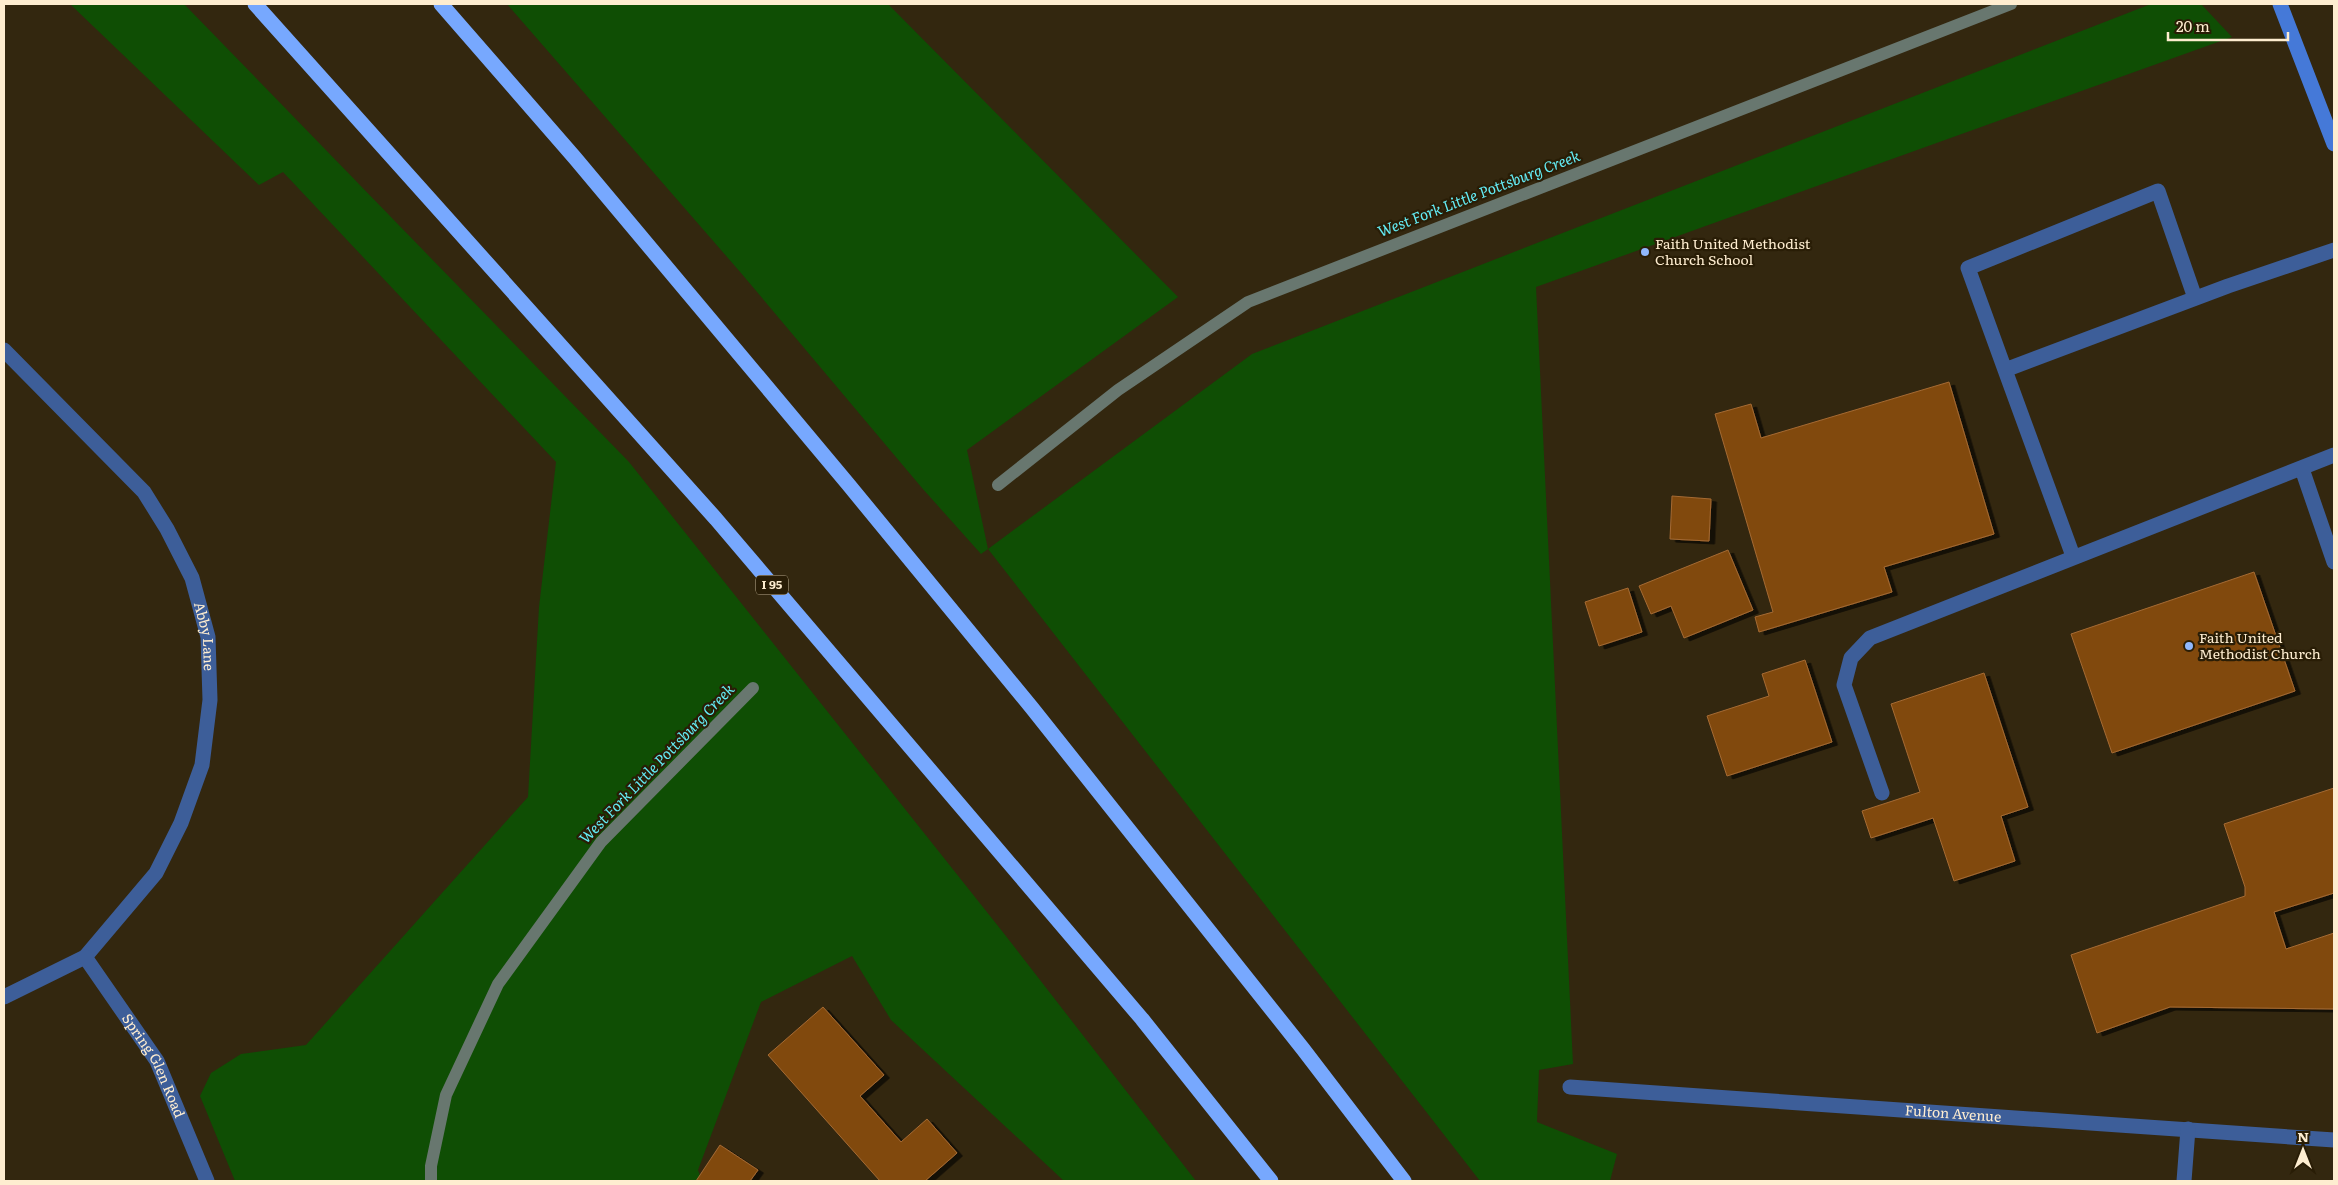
<svg xmlns="http://www.w3.org/2000/svg" width="2338" height="1185" font-family="Literata,serif">
<style>
.green{fill:#0f4e04}
.lines{fill:none;stroke-linecap:round;stroke-linejoin:round}
.stream{stroke:#68776f;stroke-width:12}
.building{fill:#814a0f;stroke:#a56a33;filter:url(#shadow)}
.lane{stroke:#3d5e99;stroke-width:15}
.street{stroke:#3d5e99;stroke-width:15}
.secondary{stroke:#4579d8;stroke-width:15}
.highway{stroke:#77a8fe;stroke-width:15}
.poi-dot{fill:#90b8fd;stroke:#291d06;stroke-width:2}
.labels{text-anchor:middle;stroke-width:4.5;stroke-linejoin:round;paint-order:stroke}
.shield{fill:#291d06;stroke:#beaf93;stroke-width:1}
.shield-label{font-size:12px;font-weight:bold;fill:#feedd0}
.poi-label{font-size:14px;fill:#feedd0;stroke:#291d06;text-anchor:start}
.street-label{font-size:14px;fill:#feedd0;stroke:#291d06}
.water-label{font-size:15px;font-style:italic;fill:#64edf6;stroke:#291d06}
</style>
<defs>
<filter id="shadow"><feDropShadow dx="5.5" dy="3" stdDeviation="0" flood-color="#0009"/></filter>
</defs>
<rect width="100%" height="100%" fill="#33270f"/>
<!-- green -->
<path class="green" d="M70,4H184L629,462L1002,931L1196,1181H1064L891,1020L852,956L761,1002L698,1170L702,1181H235L200,1096L211,1073L241,1054L306,1045L528,797L539,607L556,462L283,172L259,185Z
M507,4H888L1178,297L967,450L988,549L1252,354L2151,4H2201L2232,37L1536,287L1573,1064L1539,1070L1537,1122L1617,1154L1610,1181H1480L988,549L981,554L922,488L741,273Z"/>
<g class="lines">
<!-- stream -->
<path class="stream" d="M998,485L1118,390L1248,302L2011,4
M431,1181V1166L446,1095L498,984L601,842L753,688"/>
</g>
<!-- building -->
<path class="building" d="M1949,382L1994,534L1884,567L1892,592L1759,632L1755,617L1773,612L1715,414L1751,404L1761,438Z
M1672,496L1711,499L1709,541L1670,539Z
M1728,550L1753,610L1684,638L1671,606L1651,614L1639,586Z
M2254,572L2295,691L2112,753L2071,634Z
M1628,588L1642,632L1599,646L1585,602Z
M1805,660L1832,742L1727,776L1707,716L1769,696L1762,674Z
M1984,673L2028,807L2001,816L2015,861L1954,881L1933,818L1871,838L1862,811L1920,792L1891,704Z
M2334,788V893L2274,912L2286,949L2334,933V1009L2170,1007L2097,1033L2071,955L2245,896V887L2224,824Z
M823,1007L884,1075L860,1096L901,1142L927,1119L957,1153L925,1181H880L768,1055Z
M720,1145L758,1170L750,1181H696Z"/>
<g class="lines">
<!-- lane -->
<path class="lane" d="M2005,370L1968,268L2158,191L2195,298
M2302,469L2334,562
M2073,556L2005,370L2228,286L2334,250
M1882,793L1844,685L1851,658L1870,638L2334,455"/>
<!-- street -->
<g class="street">
<path id="s1" d="M4,350L144,492L167,529L192,578L208,637L210,700L202,765L181,823L156,873L85,957L4,997"/>
<path id="s2" d="M85,957L157,1061L207,1181"/>
<path id="s3" d="M1570,1087L2334,1140"/>
<path d="M2184,1181L2188,1129"/>
</g>
<!-- secondary -->
<path class="secondary" d="M2280,4L2334,144"/>
<!-- highway -->
<path class="highway" d="M255,4L716,519L1142,1019L1271,1181
M441,4L575,158L848,484L1032,708L1303,1049L1404,1181"/>
</g>
<!-- markers -->
<g class="poi-dot">
<circle cx="1645" cy="252" r="5"/>
<circle cx="2189" cy="646" r="5"/>
</g>
<g class="labels">
<!-- shield labels -->
<rect class="shield" x="756" y="575.5" width="32" height="19" rx="4"/>
<g class="shield-label">
<text x="772" y="589">I 95</text>
</g>
<!-- poi labels -->
<g class="poi-label">
<text x="1655" y="249">Faith United Methodist<tspan x="1655" dy="16">Church School</tspan></text>
<text x="2199" y="643">Faith United<tspan x="2199" dy="16">Methodist Church</tspan></text>
</g>
<!-- street labels -->
<g class="street-label">
<text dy="5" stroke="none"><textPath href="#s1" startOffset="358">Abby Lane</textPath></text>
<text dy="5" stroke="none"><textPath href="#s2" startOffset="129">Spring Glen Road</textPath></text>
<text dy="5" stroke="none"><textPath href="#s3" startOffset="384">Fulton Avenue</textPath></text>
</g>
<!-- water labels -->
<g class="water-label">
<text transform="translate(1479 194) rotate(-21)" y="5">West Fork Little Pottsburg Creek</text>
<text transform="translate(657 764) rotate(-46)" y="5">West Fork Little Pottsburg Creek</text>
</g>
</g>
<!-- border -->
<rect width="2338" height="1185" fill="none" stroke="#feedd0" stroke-width="10"/>
<!-- north arrow -->
<g transform="translate(2303 1150)" stroke="#291d06" stroke-width="4" paint-order="stroke">
<path d="M0-4L9 19L0 12L-9 19Z" fill="#feedd0"/>
<text y="-8" font-size="14" font-weight="bold" text-anchor="middle" fill="#feedd0">N</text>
</g>
<!-- scale -->
<path d="M2168 32v8h120v-8" fill="none" stroke="#feedd0" stroke-width="2.5"/>
<text x="2176" y="32" font-size="15" fill="#feedd0" stroke="#291d06" stroke-width="4" paint-order="stroke">20 m</text>
</svg>
